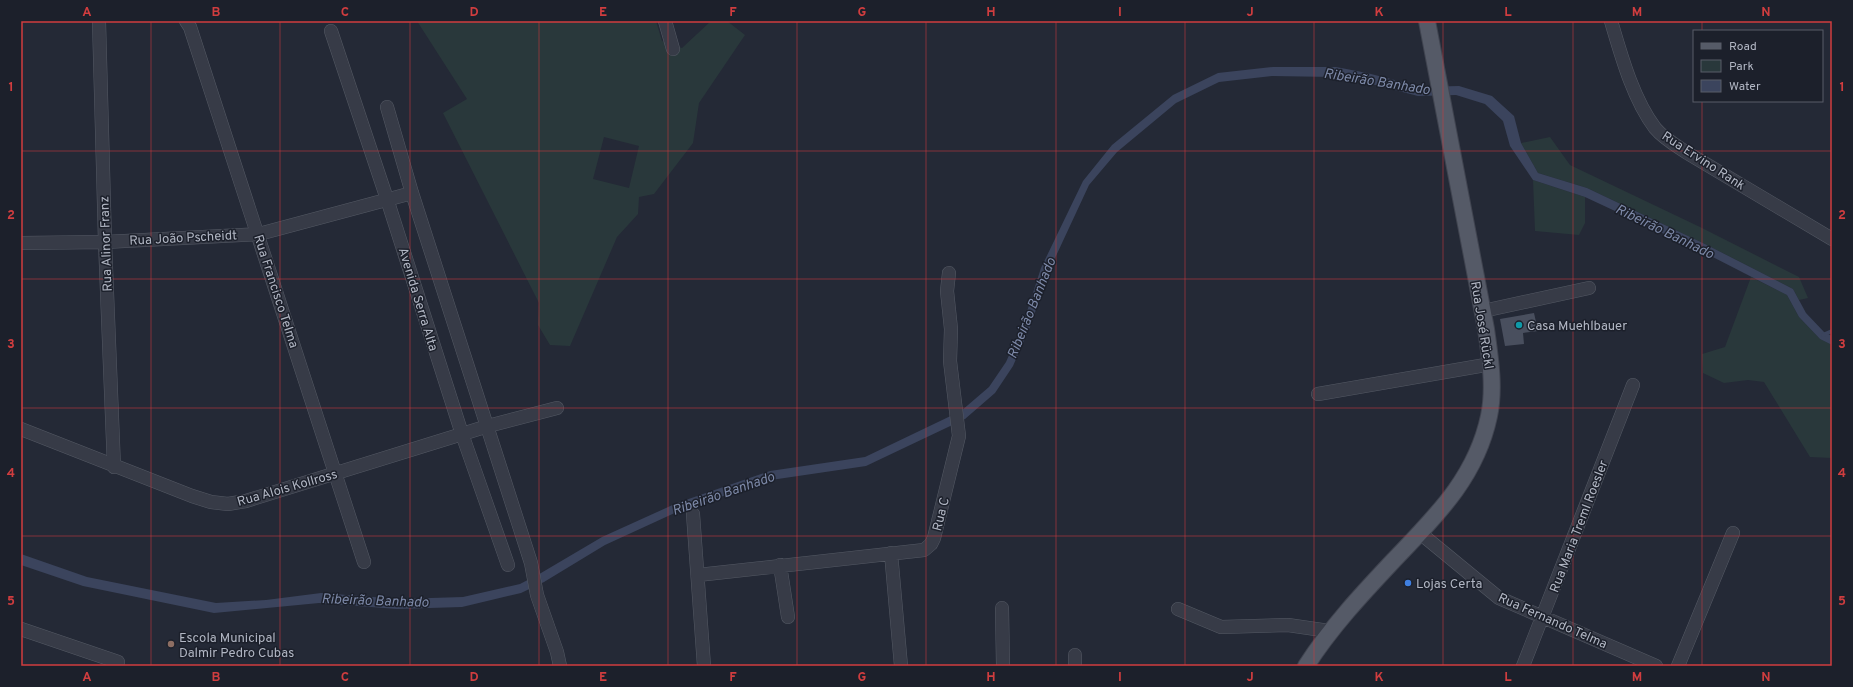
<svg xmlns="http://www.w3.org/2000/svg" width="1853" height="687" font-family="Overpass,sans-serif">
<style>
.green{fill:#29383b;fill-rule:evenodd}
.water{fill:#3b445d}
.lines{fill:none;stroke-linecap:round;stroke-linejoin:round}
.stream{stroke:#3b445d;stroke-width:4}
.building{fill:#494f5e}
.minor-casing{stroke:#545964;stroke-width:14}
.major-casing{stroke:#404450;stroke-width:18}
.minor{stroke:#373b47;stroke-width:13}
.major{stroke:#555a67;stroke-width:16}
.grid{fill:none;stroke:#d03d3f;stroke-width:1;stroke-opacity:0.55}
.culture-dot{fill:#0f9aa8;stroke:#1c202b;stroke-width:1.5}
.shop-dot{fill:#3f7fe0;stroke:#1c202b;stroke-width:1.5}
.education-dot{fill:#8d6e63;stroke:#1c202b;stroke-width:1.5}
.labels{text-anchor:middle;stroke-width:3;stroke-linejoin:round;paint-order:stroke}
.street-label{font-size:13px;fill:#b1b6c3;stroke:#1c202b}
.poi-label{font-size:13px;fill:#b1b6c3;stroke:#1c202b;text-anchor:start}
.water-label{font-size:14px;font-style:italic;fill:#7d89a8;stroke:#1c202b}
.neatline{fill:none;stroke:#d03d3f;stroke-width:1.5}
.grid-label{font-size:13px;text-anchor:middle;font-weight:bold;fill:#d03d3f}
</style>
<rect width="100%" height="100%" fill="#242936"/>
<!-- green -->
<path class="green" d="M417,21H656L662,41L682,48L711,21H727L745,35L699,103L693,143L654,194L639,197L638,214L617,237L570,346L550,345L538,325L539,303L443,113L467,99ZM604,137L639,146L629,188L593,179Z
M1550,137L1570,165L1700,227L1799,277L1808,298L1799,300L1793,289L1707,245L1587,188L1538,173L1521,143Z
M1533,180L1585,197V223L1579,235L1535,231Z
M1751,277L1787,295L1799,317L1820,339L1832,345V458L1810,457L1764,382L1748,380L1724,383L1703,373L1702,354L1725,347Z"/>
<!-- water -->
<path class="water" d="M1273,67H1336L1367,73L1422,87L1459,86L1492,96L1514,116L1521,143L1538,173L1587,188L1707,245L1793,289L1806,313L1824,332L1832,336V345L1820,339L1799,317L1787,295L1705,253L1585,197L1533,180L1510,146L1503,121L1485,104L1456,95L1418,96L1364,82L1334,77L1272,76L1219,82L1176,103L1117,152L1089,185L1049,271L1030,327L1013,366L995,393L965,419L866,466L771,480L679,511L605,545L544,582L521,593L462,607L397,609L319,603L214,613L83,586L21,565V554L87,577L216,603L266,600L321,593L399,599L463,597L520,584L541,573L602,537L677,503L770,471L865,457L961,411L989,387L1006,362L1023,324L1041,268L1083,181L1112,145L1173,95L1218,73Z"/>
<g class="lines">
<!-- stream -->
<path class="stream" d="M1823,335L1832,331"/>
</g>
<!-- building -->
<path class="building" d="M1534,313L1538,331L1523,333L1524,344L1505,346L1500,319Z"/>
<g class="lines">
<defs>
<path id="minor" d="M99,21L105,242L114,467
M186,21L190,27L364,562
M665,21L673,49
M1611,21C1621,55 1633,99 1655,128C1664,139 1677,146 1689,154L1832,239
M331,31L387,199L462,434L508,565
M387,107L412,193L531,563L537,595L557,652L560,666
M21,243L105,242L259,234L412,193
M1483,311L1589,288
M1318,394L1491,364
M21,429L192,496L211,502L228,504L246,501L488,426L557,408
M693,514L704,666
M1420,533L1499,598L1656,666
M891,553L901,666
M780,565L788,617
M698,575L924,550L931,544L934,538L959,436L950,361L951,329L947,291L949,273
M1002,608L1003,666
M1178,609L1221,627L1288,625L1329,631
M21,629L118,662
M1075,655V666
M1523,666L1633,385
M1678,666L1733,533"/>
<path id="major" d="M1306,666C1331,627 1362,594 1393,561C1435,517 1476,478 1489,416C1495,388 1490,357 1486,329L1427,21"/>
</defs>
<!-- minor casing -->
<use href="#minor" class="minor-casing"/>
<!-- major casing -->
<use href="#major" class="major-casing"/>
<!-- minor -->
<use href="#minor" class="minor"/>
<!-- major -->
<use href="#major" class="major"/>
</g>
<!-- grid -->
<path class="grid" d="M151,21V666M280,21V666M410,21V666M539,21V666M668,21V666M797,21V666M926,21V666M1056,21V666M1185,21V666M1314,21V666M1443,21V666M1573,21V666M1702,21V31M1702,101V666M21,151H1832M21,279H1832M21,408H1832M21,536H1832"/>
<!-- markers -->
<circle class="culture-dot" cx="1519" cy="325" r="4"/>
<circle class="shop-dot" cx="1408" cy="583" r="4"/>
<circle class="education-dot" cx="171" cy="644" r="4"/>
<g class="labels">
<!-- street labels -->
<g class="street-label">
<text transform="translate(1704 160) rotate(33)" y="5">Rua Ervino Rank</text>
<text transform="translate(183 237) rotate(-3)" y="5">Rua João Pscheidt</text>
<text transform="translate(105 244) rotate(-92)" y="5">Rua Alinor Franz</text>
<text transform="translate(277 291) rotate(72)" y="5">Rua Francisco Telma</text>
<text transform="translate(419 299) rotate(73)" y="5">Avenida Serra Alta</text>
<text transform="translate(1483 325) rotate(81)" y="5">Rua José Rückl</text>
<text transform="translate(287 487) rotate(-16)" y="5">Rua Alois Kollross</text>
<text transform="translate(940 514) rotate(-76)" y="5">Rua C</text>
<text transform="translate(1578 526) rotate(-69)" y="5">Rua Maria Treml Roesler</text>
<text transform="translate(1553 620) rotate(24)" y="5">Rua Fernando Telma</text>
</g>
<!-- poi labels -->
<g class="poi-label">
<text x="1527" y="330">Casa Muehlbauer</text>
<text x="1416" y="588">Lojas Certa</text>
<text x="179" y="642">Escola Municipal<tspan x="179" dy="15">Dalmir Pedro Cubas</tspan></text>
</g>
<!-- water labels -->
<g class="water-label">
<text transform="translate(1377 81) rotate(9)" y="5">Ribeirão Banhado</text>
<text transform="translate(1665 231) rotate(26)" y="5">Ribeirão Banhado</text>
<text transform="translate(1031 308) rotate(-68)" y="5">Ribeirão Banhado</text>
<text transform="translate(723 493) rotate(-19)" y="5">Ribeirão Banhado</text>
<text transform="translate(375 600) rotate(2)" y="5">Ribeirão Banhado</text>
</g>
</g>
<!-- border -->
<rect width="1853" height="687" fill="none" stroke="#1c202b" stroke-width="44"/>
<!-- legend -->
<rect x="1693" y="30" width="130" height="72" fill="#1c202b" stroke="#585c68"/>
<rect x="1701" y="43" width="20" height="6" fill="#555a67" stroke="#585c68"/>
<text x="1729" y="50" font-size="12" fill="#b1b6c3">Road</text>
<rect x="1701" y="60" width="20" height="12" fill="#29383b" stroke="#585c68"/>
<text x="1729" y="70" font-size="12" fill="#b1b6c3">Park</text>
<rect x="1701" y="80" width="20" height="12" fill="#3b445d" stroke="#585c68"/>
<text x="1729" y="90" font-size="12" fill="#b1b6c3">Water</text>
<rect x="22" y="22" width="1809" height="643" class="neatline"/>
<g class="grid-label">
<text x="87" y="16">A</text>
<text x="216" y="16">B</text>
<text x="345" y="16">C</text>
<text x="474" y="16">D</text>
<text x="603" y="16">E</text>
<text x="733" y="16">F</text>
<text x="862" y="16">G</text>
<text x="991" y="16">H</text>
<text x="1120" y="16">I</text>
<text x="1250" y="16">J</text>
<text x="1379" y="16">K</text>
<text x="1508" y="16">L</text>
<text x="1637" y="16">M</text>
<text x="1766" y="16">N</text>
<text x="11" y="91">1</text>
<text x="1842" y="91">1</text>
<text x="11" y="219">2</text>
<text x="1842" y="219">2</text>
<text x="11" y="348">3</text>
<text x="1842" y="348">3</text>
<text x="11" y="477">4</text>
<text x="1842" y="477">4</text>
<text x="11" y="605">5</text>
<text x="1842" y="605">5</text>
<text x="87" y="681">A</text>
<text x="216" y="681">B</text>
<text x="345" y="681">C</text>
<text x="474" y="681">D</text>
<text x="603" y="681">E</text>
<text x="733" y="681">F</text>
<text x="862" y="681">G</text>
<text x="991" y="681">H</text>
<text x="1120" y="681">I</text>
<text x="1250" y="681">J</text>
<text x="1379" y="681">K</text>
<text x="1508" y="681">L</text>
<text x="1637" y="681">M</text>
<text x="1766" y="681">N</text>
</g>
</svg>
